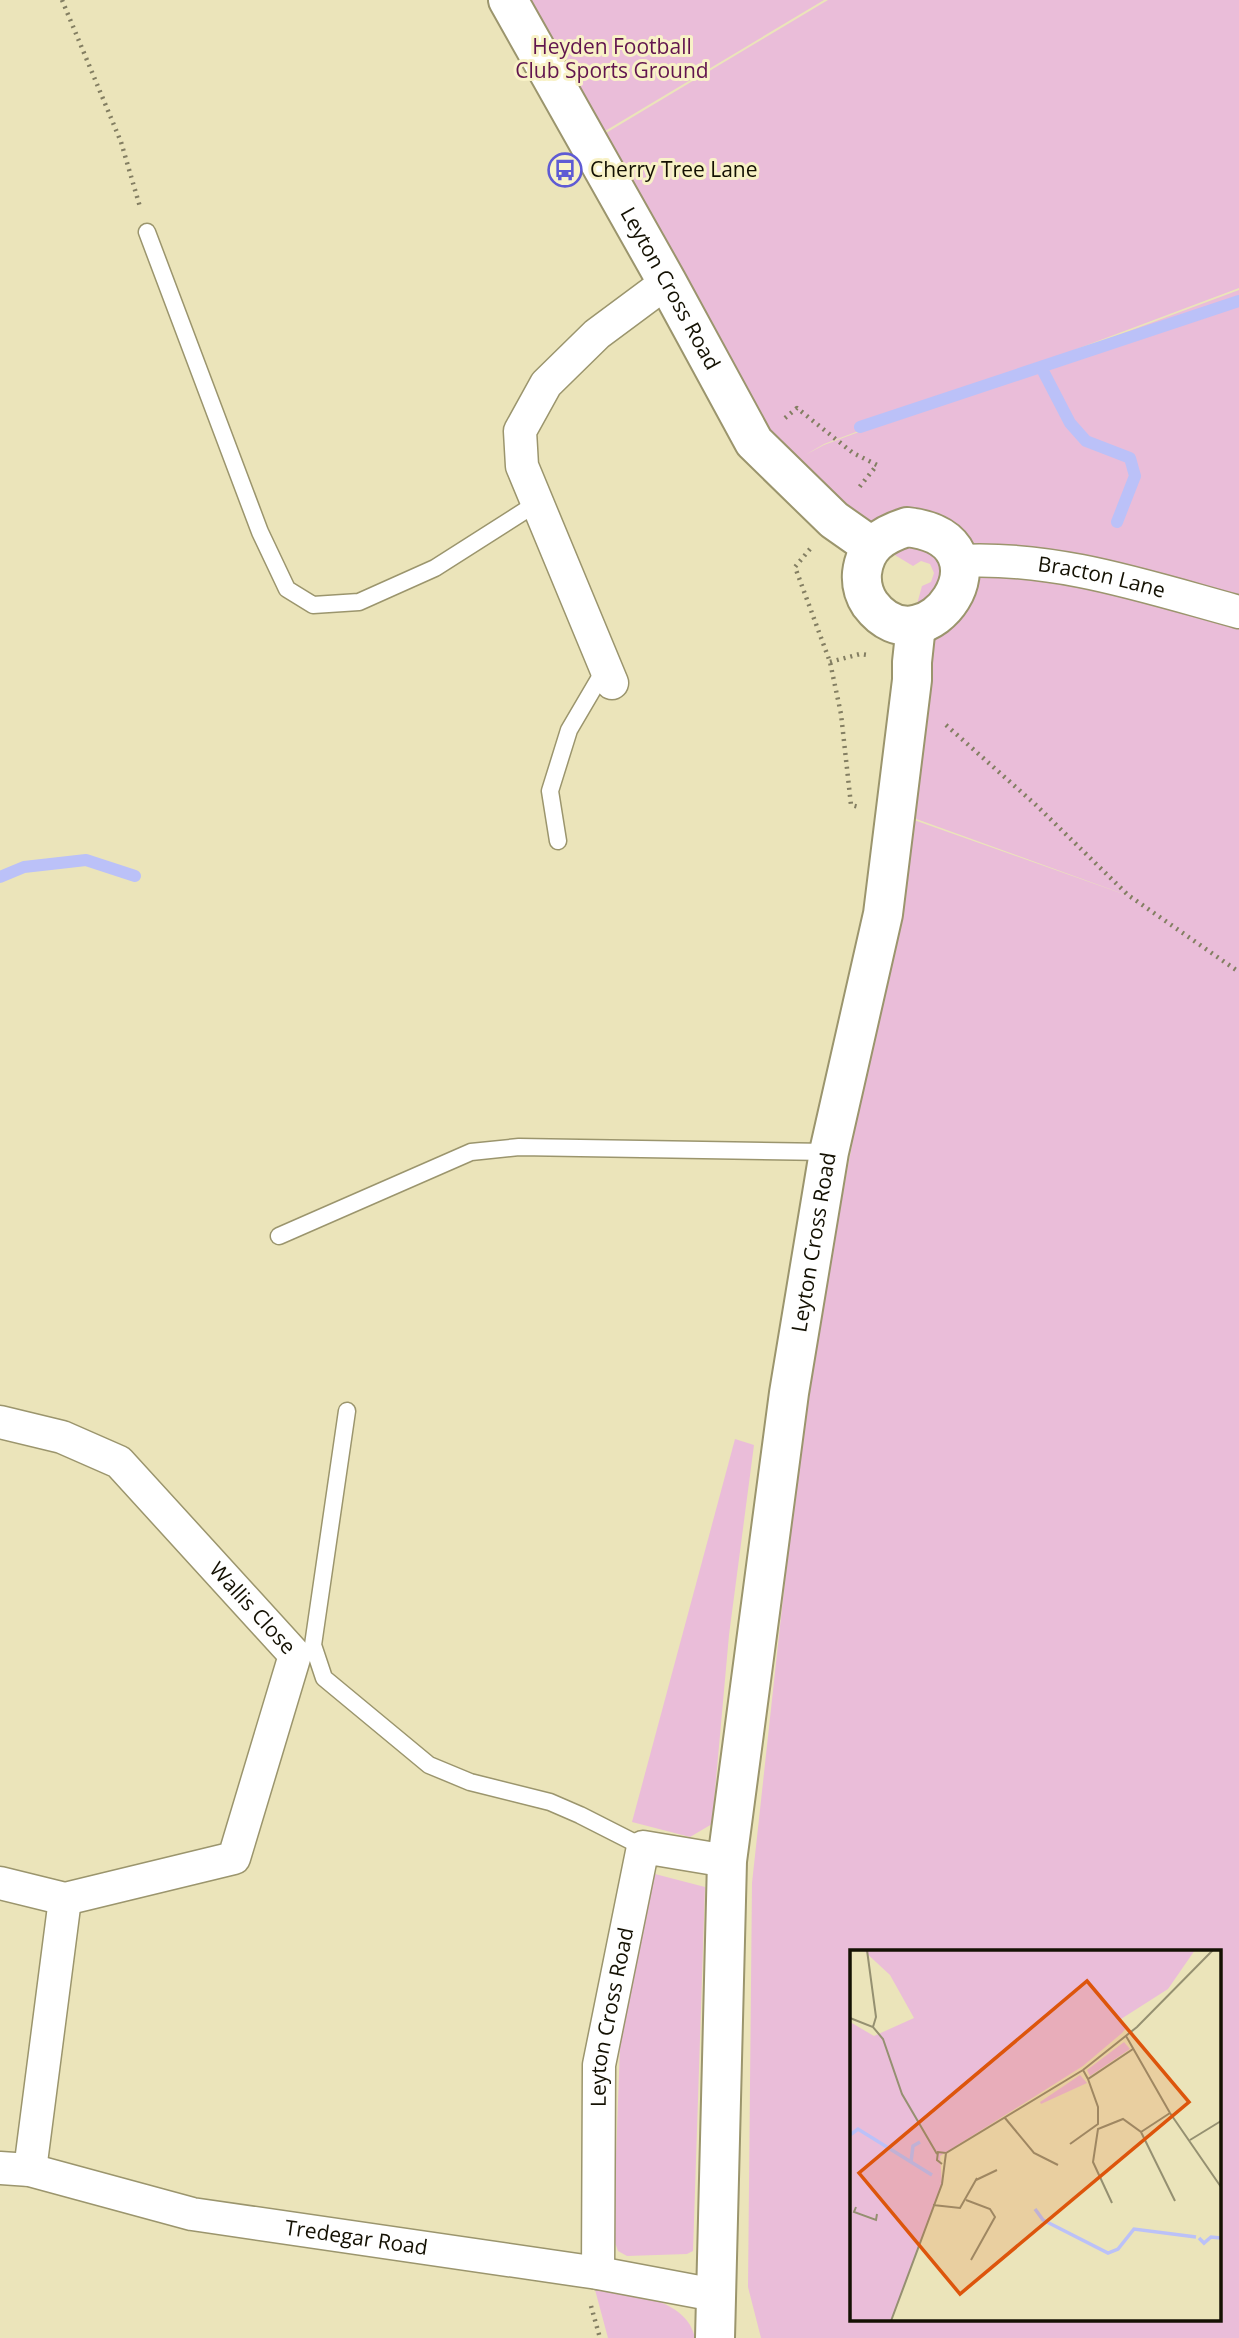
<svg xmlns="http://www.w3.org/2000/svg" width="1239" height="2338" font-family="'Open Sans',sans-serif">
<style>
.green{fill:#eabdd9;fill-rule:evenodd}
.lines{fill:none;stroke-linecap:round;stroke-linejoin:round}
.stream{stroke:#bbc1f8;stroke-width:12}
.lane-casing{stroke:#9b956d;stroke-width:19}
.street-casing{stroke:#9b956d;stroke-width:35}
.secondary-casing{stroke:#9b956d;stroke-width:42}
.path{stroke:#837e62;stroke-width:4.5;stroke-dasharray:2 5;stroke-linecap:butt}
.lane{stroke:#fff;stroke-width:16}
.street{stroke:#fff;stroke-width:32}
.secondary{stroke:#fff;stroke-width:38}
.labels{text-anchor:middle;stroke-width:6;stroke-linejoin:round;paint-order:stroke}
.park-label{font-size:21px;fill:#62154e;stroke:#f8f2c7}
.poi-label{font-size:21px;fill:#141103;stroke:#f8f2c7;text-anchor:start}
.street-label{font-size:21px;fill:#141103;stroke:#f8f2c7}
.inset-river{fill:none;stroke:#bbc1f8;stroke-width:3.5}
.inset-road{fill:none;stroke:#959071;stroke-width:2}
.view{fill:#dd550c;fill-opacity:0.15;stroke:#dd550c;stroke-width:3.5}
.inset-edge{fill:none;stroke:#141103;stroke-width:3.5}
</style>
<rect width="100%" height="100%" fill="#ebe4ba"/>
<!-- green -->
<path class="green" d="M510,0H824L590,140Z
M828,0H1239V288L824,444L805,455L824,445L1239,290V2338H761L748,2287L752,1883L805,1397L852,1145L897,814L1143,901L897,812L912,622L922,586L931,582L934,573L930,564L921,561L913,566L835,519L782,468L591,142ZM852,1951H1220V2319H852Z
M735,1439L754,1445L729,1635L712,1824L690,1837L632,1822Z
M655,1874L705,1887L693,2251L687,2254L627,2256L618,2251L613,2237L621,2020Z
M594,2286C626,2293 688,2298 695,2338H608Z"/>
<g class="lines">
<!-- stream -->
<path class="stream" d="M1041,367L1070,423L1086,441L1130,458L1135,476L1117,522
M860,427L1239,301
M0,877L24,867L86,860L135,876"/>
<defs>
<path id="lane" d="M147,232L260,532L287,589L313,605L359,602L435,568L537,503
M558,841L550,791L569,730L606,667
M279,1236L471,1152L519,1147L829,1152
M347,1411L313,1645L324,1678L429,1765L470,1782L550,1802L580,1815L643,1847"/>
<g id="street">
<path id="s1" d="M959,561C1057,556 1147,587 1239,612"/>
<path d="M612,683L522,466L520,431L546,384L597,334L667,282"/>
<path id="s2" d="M0,1422L62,1437L119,1462L295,1655L234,1858L65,1899L0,1883"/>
<path id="s3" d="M0,2168L30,2170L192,2214L598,2273L715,2295"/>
<path d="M30,2170L65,1899"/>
<path id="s4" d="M598,2273L599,2065L643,1847L727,1861"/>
</g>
<g id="secondary">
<path id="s5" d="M508,0L667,282L754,442L834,520L871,546"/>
<path d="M907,527C1020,540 925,678 870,604C864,595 861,585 862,573C865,546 882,535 907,527Z"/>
<path id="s6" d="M715,2338L727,1861L789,1393L829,1152L883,914L912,680V662L916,625"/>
</g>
</defs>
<!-- lane casing -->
<use href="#lane" class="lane-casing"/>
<!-- street casing -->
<use href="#street" class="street-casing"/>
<!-- secondary casing -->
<use href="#secondary" class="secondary-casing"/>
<!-- path -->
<path class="path" d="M62,0L121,142L140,207
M785,418L797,408L853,453L877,465L857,490
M810,549L795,567L830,662L841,714L851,805L859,807
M830,662L860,654L867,655
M946,725L1036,805L1128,895L1239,972
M591,2306L600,2338"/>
<!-- lane -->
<use href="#lane" class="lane"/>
<!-- street -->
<use href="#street" class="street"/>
<!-- secondary -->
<use href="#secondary" class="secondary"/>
</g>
<!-- icons -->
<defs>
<symbol id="bus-ring" viewBox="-11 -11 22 22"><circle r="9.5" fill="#f8f2c7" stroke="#5f5bd4" stroke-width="1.5"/><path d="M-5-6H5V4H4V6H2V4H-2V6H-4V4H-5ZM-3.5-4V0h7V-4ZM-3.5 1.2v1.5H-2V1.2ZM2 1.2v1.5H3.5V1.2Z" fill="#5f5bd4"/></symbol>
</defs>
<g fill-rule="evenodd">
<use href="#bus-ring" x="546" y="151" width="38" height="38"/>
</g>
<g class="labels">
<!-- park labels -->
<g class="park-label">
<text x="612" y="54">Heyden Football<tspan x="612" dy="24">Club Sports Ground</tspan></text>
</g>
<!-- poi labels -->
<g class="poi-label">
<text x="590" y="177">Cherry Tree Lane</text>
</g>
<!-- street labels -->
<g class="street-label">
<text dy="7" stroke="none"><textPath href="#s5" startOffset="331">Leyton Cross Road</textPath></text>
<text dy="7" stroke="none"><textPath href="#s1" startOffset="144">Bracton Lane</textPath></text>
<text dy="7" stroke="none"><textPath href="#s6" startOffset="1102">Leyton Cross Road</textPath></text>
<text dy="7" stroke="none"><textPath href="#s2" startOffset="324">Wallis Close</textPath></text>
<text dy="7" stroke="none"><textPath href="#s4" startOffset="257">Leyton Cross Road</textPath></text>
<text dy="7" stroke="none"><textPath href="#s3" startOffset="364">Tredegar Road</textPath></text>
</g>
</g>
<!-- overview -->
<g transform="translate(850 1950)">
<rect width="371" height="371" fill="#ebe4ba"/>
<path d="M13,0H345L318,39L271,69L277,77L272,83L233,116L90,206L92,234L41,371H0V72L24,86L64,68L40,25ZM274,92L280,99L240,126L237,120ZM230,125L237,133L191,154L190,152Z" fill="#eabdd9"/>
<path class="inset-river" d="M0,185L8,179L82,225M61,212L63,196L70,192M185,259L193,270L258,303L268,299L284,279L346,287M349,288L354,293L361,287L371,288"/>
<path class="inset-road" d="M17,0L26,67L23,77M0,68L23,77L33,89L52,144L87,204M276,86L320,163L371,237M233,120L238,129L283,99M155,168L184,203L208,215M291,182L320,163M340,190L371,171M220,194L248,174V157L238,129M92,214L87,210L88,202L96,203L233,120L287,77L363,0M126,230L147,220M116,250L140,259L145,267L121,310M262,253L243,212L248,179L273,169L291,182L325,251M83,255L110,258L127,228M6,257L4,262L26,270L27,264M41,371L92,234L96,203"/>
<path class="view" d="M237,31L339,152L110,344L9,223Z"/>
<rect width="371" height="371" class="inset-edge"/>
</g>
</svg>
